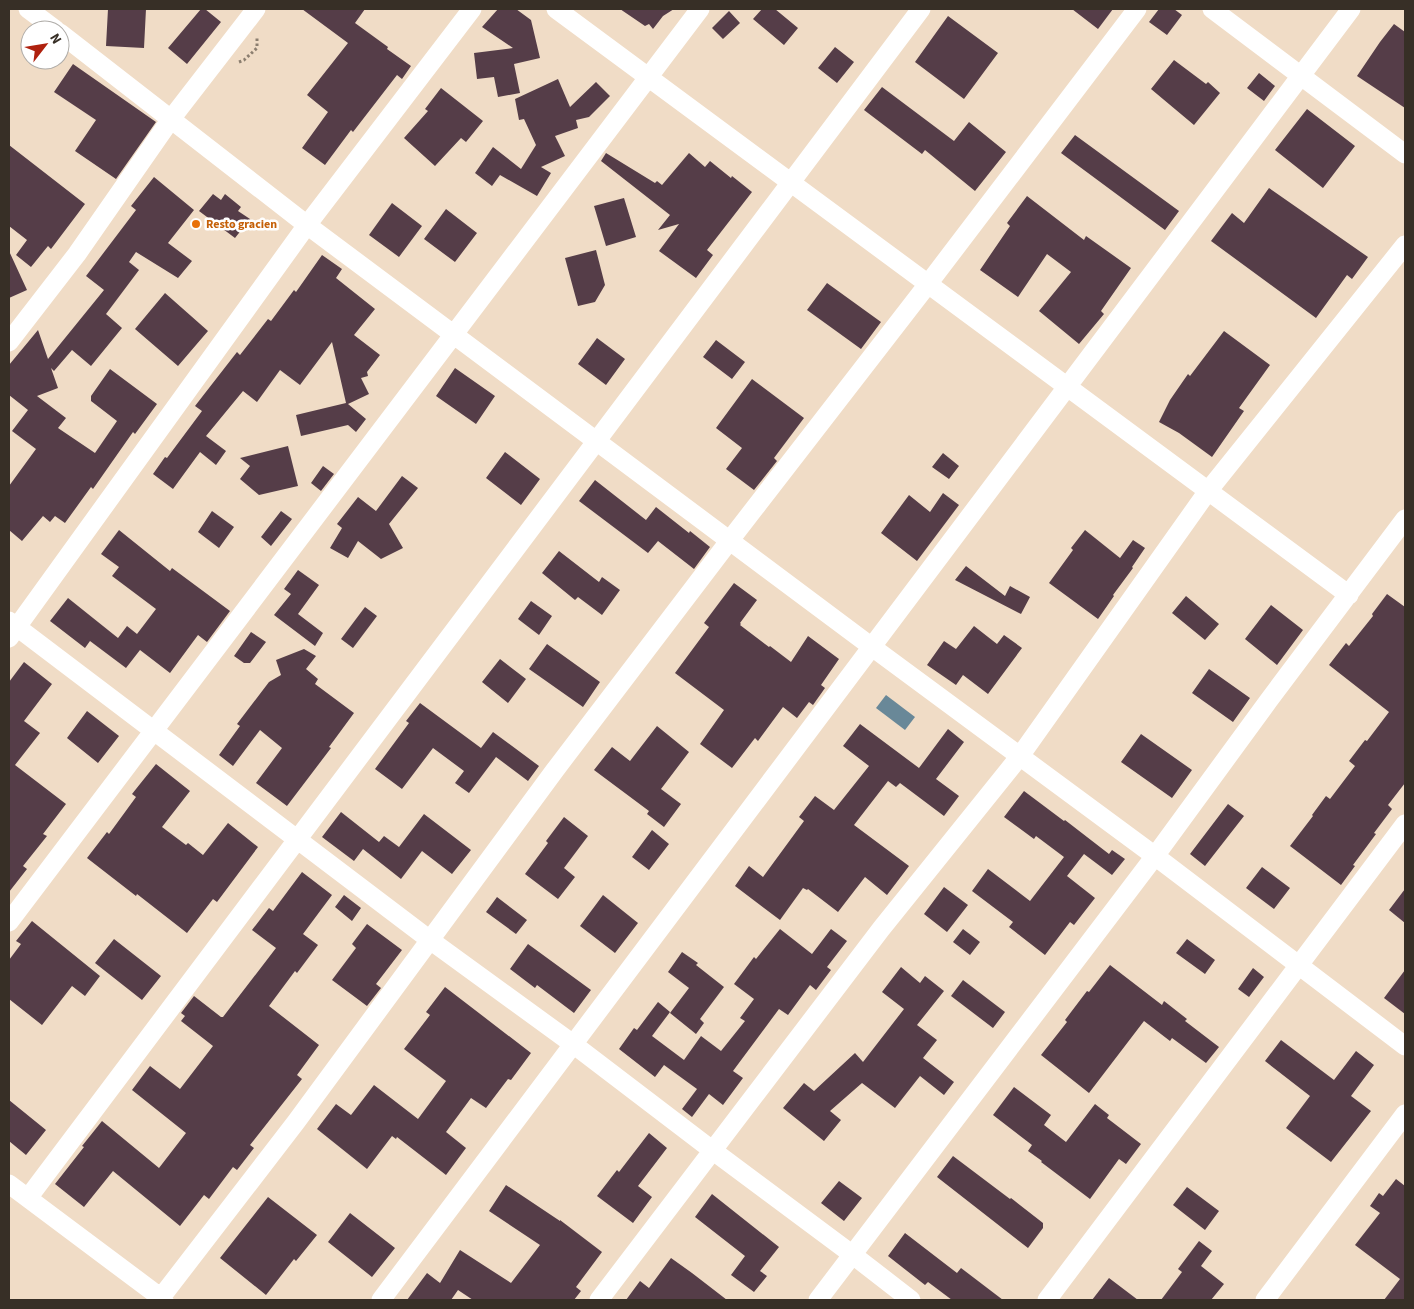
<svg xmlns="http://www.w3.org/2000/svg" width="1414" height="1309" font-family="'Source Sans 3',sans-serif">
<style>
.water{fill:#698898}
.building{fill:#553d48}
.lines{fill:none;stroke-linecap:round;stroke-linejoin:round}
.path{stroke:#8b7e6f;stroke-width:3;stroke-dasharray:2.5 2.5;stroke-linecap:butt}
.minor{stroke:#fff;stroke-width:19}
.food-dot{fill:#e8710a;stroke:#fff;stroke-width:2}
.labels{text-anchor:middle;stroke-width:5;stroke-linejoin:round;paint-order:stroke}
.food-label{font-size:12px;font-weight:bold;fill:#c56008;stroke:#fff;text-anchor:start}
</style>
<rect width="100%" height="100%" fill="#f0dcc6"/>
<!-- water -->
<path class="water" d="M886,695L915,717L905,730L876,708Z"/>
<!-- building -->
<path class="building" d="M108,9H146L144,48L106,46Z
M201,9H205L221,22L187,64L168,48Z
M302,9H365L355,23L388,47L387,49L411,66L402,79L397,75L353,132L351,130L325,165L302,148L328,112L307,95L348,43Z
M498,9H516L531,20L540,58L514,64L520,93L498,97L494,77L477,79L474,53L513,48L482,27Z
M620,9H674L663,16L653,29L649,24L645,26Z
M762,9H775L798,28L784,45L753,19Z
M1072,9H1113L1098,29Z
M1159,9H1174L1182,15L1167,35L1149,22Z
M729,11L740,23L723,39L712,28Z
M948,16L998,53L964,99L915,62Z
M1394,24L1405,32V108L1357,76L1380,42Z
M835,47L854,62L837,83L818,68Z
M1174,60L1206,84L1208,82L1220,93L1194,125L1151,89Z
M73,64L156,122L116,179L75,151L96,120L54,92Z
M1259,73L1275,86L1264,101L1247,88Z
M558,79L570,107L596,82L610,96L589,117L576,120L578,128L555,136L565,156L541,167L551,173L537,196L500,175L492,186L475,173L493,147L521,169L536,145L524,119L519,120L515,99Z
M882,87L954,141L969,122L1006,152L975,191L925,150L922,154L864,110Z
M441,88L483,121L466,142L461,138L435,166L404,138L428,111L425,109Z
M1307,109L1355,146L1323,188L1275,150Z
M1075,135L1179,211L1165,230L1061,153Z
M9,145L85,204L51,249L48,246L31,267L16,255L27,240L9,226Z
M606,153L655,183L657,181L662,185L689,153L705,167L710,161L731,178L732,176L752,192L707,250L713,255L696,278L659,251L679,224L658,230L670,215L601,161Z
M154,177L194,210L168,243L192,261L178,278L136,252L129,262L139,270L106,314L122,328L91,366L72,350L54,371L51,368L58,388L37,396L66,418L58,428L95,453L117,421L91,401V396L110,369L157,404L135,434L133,432L93,489L91,487L65,523L55,516L50,522L43,516L22,541L9,530V486L36,449L12,431L28,410L9,395V365L38,330L48,359L104,290L86,276L136,210L131,206Z
M1269,188L1368,257L1352,279L1347,275L1316,318L1211,241L1232,213L1244,223Z
M213,194L221,200L225,194L241,207L238,211L250,219L235,238L199,211Z
M1027,196L1084,240L1086,236L1131,268L1101,311L1104,314L1079,344L1039,311L1071,272L1047,254L1018,297L980,270L1010,226L1007,223Z
M624,198L636,237L606,246L594,206Z
M392,203L422,226L399,257L369,235Z
M446,209L477,233L455,262L424,239Z
M596,250L605,285L595,302L578,306L565,258Z
M9,251L27,290L9,298Z
M322,255L342,269L336,278L375,309L354,335L380,355L367,372L368,376L361,378L369,394L348,404L366,419L356,432L348,425L301,436L296,415L346,403L332,342L300,385L280,370L257,402L243,391L206,436L226,451L216,465L200,452L173,489L153,474L165,457L167,458L202,411L195,406L237,352L240,355L268,319L271,321L294,290L296,292Z
M827,283L881,322L861,349L807,310Z
M165,293L208,331L178,366L135,329Z
M1224,331L1270,365L1239,408L1244,411L1212,457L1179,433L1159,422L1170,400L1188,374L1190,376Z
M597,338L625,359L606,385L578,364Z
M716,340L745,362L732,379L703,357Z
M455,368L495,396L476,424L436,396Z
M752,379L804,418L774,458L777,461L754,490L726,469L742,448L716,428Z
M288,446L298,486L259,495L240,479L250,466L240,458Z
M505,452L540,479L521,505L486,478Z
M943,453L959,466L949,479L932,467Z
M323,466L334,474L321,491L311,483Z
M402,476L418,488L389,524L403,548L381,559L358,541L348,558L330,548L342,528L337,524L358,497L376,511Z
M595,480L646,520L656,507L689,533L690,531L710,547L694,569L658,541L648,553L579,501Z
M943,493L959,505L917,561L881,533L909,495L930,512Z
M212,511L234,527L219,548L198,532Z
M281,511L292,519L271,546L261,537Z
M119,530L170,571L172,568L230,611L207,642L198,635L170,673L140,650L126,668L90,641L85,648L50,621L68,598L118,638L127,626L137,634L156,609L112,576L119,567L101,554Z
M1085,530L1120,558L1133,540L1145,548L1132,567L1133,568L1113,595L1114,596L1098,619L1049,583L1073,550L1071,548Z
M559,551L599,582L602,577L620,590L602,615L578,597L575,600L542,573Z
M966,566L1005,596L1010,586L1030,597L1021,614L955,580Z
M298,570L319,585L298,614L323,633L315,646L274,615L291,594L284,589Z
M734,583L757,600L740,623L741,624L740,625L769,647L770,646L791,662L808,636L839,659L821,685L825,688L813,705L809,702L797,718L783,707L758,741L755,738L732,768L700,744L724,710L675,673L709,627L704,623Z
M1387,594L1405,607V783L1388,805L1392,809L1374,833L1376,834L1353,865L1355,866L1341,885L1290,846L1313,816L1312,815L1326,796L1330,799L1355,766L1349,761L1365,740L1367,741L1389,712L1329,665L1346,643L1349,646L1373,616L1372,614Z
M1186,596L1219,624L1205,640L1172,613Z
M531,601L552,616L539,635L518,619Z
M1271,605L1303,630L1277,665L1245,639Z
M365,607L377,616L353,648L341,639Z
M974,626L997,644L1004,635L1022,648L988,694L963,675L956,685L927,665L944,641L956,649Z
M251,632L266,642L250,663H244L234,656Z
M547,644L600,682L583,707L529,669Z
M304,649L316,656L306,669L318,679L315,684L354,713L329,747L331,748L287,806L256,783L282,748L260,730L233,766L219,755L240,726L237,724L269,682L281,675L276,660Z
M500,659L526,679L508,703L482,682Z
M24,662L52,684L24,721L40,733L15,765L66,804L43,834L47,836L23,866L27,869L9,892V682Z
M1209,669L1250,698L1233,722L1192,693Z
M420,703L481,748L493,732L539,766L528,781L496,757L469,793L455,783L464,771L433,748L402,789L375,769L409,723L406,721Z
M87,711L119,736L98,763L67,738Z
M860,724L919,768L948,729L964,742L936,779L959,796L944,816L900,783L896,787L888,781L854,825L909,866L887,895L865,877L838,912L808,889L807,890L803,888L780,920L735,886L749,866L763,877L804,821L799,817L815,796L834,810L869,766L843,746Z
M657,726L689,752L661,789L681,804L664,827L647,814L649,811L594,770L612,747L630,761Z
M1141,734L1192,770L1172,798L1121,762Z
M156,764L190,791L162,827L186,845L188,843L203,855L228,823L258,847L217,902L213,899L187,933L137,894L136,896L87,858L107,832L109,834L136,797L132,794Z
M1024,791L1064,821L1065,820L1109,854L1112,850L1125,859L1112,875L1084,854L1067,876L1095,898L1074,925L1070,922L1045,955L1009,927L1013,922L972,891L988,869L1030,901L1064,857L1036,836L1034,839L1004,817Z
M1228,804L1244,816L1205,866L1190,854Z
M341,812L379,842L384,836L399,847L424,814L471,850L452,874L422,851L401,879L363,849L354,861L322,837Z
M564,817L588,836L564,868L575,877L558,899L525,874L548,843L546,841Z
M652,830L669,844L649,870L632,857Z
M1262,867L1290,888L1274,909L1246,888Z
M302,872L332,895L303,934L318,945L297,973L295,971L269,1006L319,1045L297,1075L302,1079L250,1145L254,1148L237,1170L233,1167L209,1199L204,1195L180,1226L113,1171L84,1207L55,1184L84,1147L82,1146L102,1121L159,1168L186,1133L132,1090L150,1066L180,1089L213,1046L181,1021L185,1016L181,1013L194,996L221,1017H223L276,948L252,930L269,908L273,911Z
M944,887L968,905L947,932L924,914Z
M1405,889V923L1389,910Z
M344,895L361,908L352,921L335,907Z
M603,895L638,923L615,953L580,926Z
M497,897L527,920L516,934L486,912Z
M32,921L100,976L85,996L72,986L42,1025L9,999V960L21,944L16,941Z
M367,924L402,950L376,984L381,988L367,1006L332,980L356,948L352,944Z
M780,929L812,954L831,929L847,941L827,967L831,970L816,990L810,985L788,1015L779,1009L733,1071L743,1078L723,1105L709,1094L692,1117L682,1109L697,1089L664,1065L655,1077L619,1049L634,1028L637,1030L658,1002L670,1012L652,1036L684,1060L701,1036L721,1051L745,1021L740,1018L754,999L734,984L754,957L756,959Z
M963,929L980,942L970,955L953,942Z
M114,939L161,976L142,1000L95,963Z
M1187,939L1215,960L1205,974L1176,953Z
M528,944L591,990L574,1013L537,985L535,988L510,969Z
M682,952L698,963L696,965L724,987L700,1019L704,1023L696,1034L670,1013L689,988L668,972Z
M1110,965L1162,1005L1164,1001L1187,1019L1185,1021L1219,1047L1206,1063L1172,1038L1170,1041L1144,1021L1089,1093L1041,1055L1067,1022L1065,1020L1087,991L1089,992Z
M901,967L920,983L925,976L944,991L917,1025L937,1040L923,1058L954,1082L944,1095L920,1076L895,1108L862,1083L830,1111L841,1120L824,1141L783,1108L804,1083L814,1091L855,1053L863,1062L904,1009L882,992Z
M1253,968L1264,977L1249,997L1238,989Z
M1405,970V1014L1384,998Z
M963,980L1005,1012L993,1028L951,996Z
M445,987L531,1053L511,1080L508,1079L486,1108L471,1098L446,1132L466,1148L446,1175L397,1137L396,1139L392,1136L367,1169L317,1129L336,1104L351,1115L374,1085L418,1119L446,1081L404,1049L430,1015L426,1012Z
M1281,1040L1334,1080L1356,1051L1374,1065L1351,1096L1371,1111L1331,1162L1286,1128L1310,1096L1265,1061Z
M1014,1087L1051,1115L1044,1125L1066,1142L1095,1104L1109,1115L1107,1118L1141,1144L1126,1164L1119,1159L1090,1199L1041,1162L1042,1161L1028,1151L1032,1145L993,1115Z
M9,1100L46,1130L26,1155L9,1141Z
M649,1133L667,1148L638,1186L652,1197L633,1223L597,1196L617,1170L619,1172Z
M953,1156L1010,1199L1011,1198L1043,1223V1228L1028,1248L937,1177Z
M1396,1179L1405,1186V1300H1384L1400,1279L1355,1245L1380,1213L1370,1206L1379,1193L1383,1196Z
M839,1181L862,1198L844,1221L821,1203Z
M506,1185L560,1221V1220L602,1252L576,1287L581,1291L574,1300H473L458,1290L451,1300H407L427,1273L440,1283L460,1250L511,1283L540,1245L489,1211Z
M1187,1187L1219,1211L1205,1230L1173,1205Z
M712,1194L779,1247L760,1271L767,1276L754,1292L731,1275L745,1256L695,1217Z
M268,1197L317,1235L296,1261L294,1259L266,1295L220,1258Z
M350,1213L395,1248L372,1277L328,1242Z
M905,1233L957,1273L961,1268L1003,1300H952L928,1282L925,1285L888,1256Z
M1199,1241L1212,1251L1201,1266L1224,1284L1211,1300H1161L1182,1272L1178,1269Z
M671,1258L692,1273L727,1300H626L640,1281L649,1288Z
M1109,1278L1138,1300H1092Z"/>
<g class="lines">
<!-- path -->
<path class="path" d="M239,62L244,60L257,48V37"/>
<!-- minor -->
<path class="minor" d="M28,9L56,30
M556,9L1349,595
M1212,9L1405,154
M60,33L307,225L872,647L1155,856L1405,1046
M9,342L77,254L171,119L256,9
M9,621L430,940L573,1044L712,1150L853,1255L911,1300
M9,638L307,225L472,9
M9,922L700,9
M9,1184L164,1300
M28,1198L921,9
M159,1300L296,1122L555,770L730,540L928,284L1137,9
M381,1300L1351,9
M599,1300L881,929L1020,756L1208,491L1405,245
M818,1300L1155,856L1269,700L1405,519
M1047,1300L1405,824
M1265,1300L1405,1114"/>
</g>
<!-- markers -->
<circle class="food-dot" cx="196" cy="224" r="5"/>
<g class="labels">
<!-- food labels -->
<g class="food-label">
<text x="206" y="228">Resto gracien</text>
</g>
</g>
<!-- border -->
<rect width="1414" height="1309" fill="none" stroke="#372f26" stroke-width="20"/>
<!-- north arrow -->
<g transform="translate(45 45) rotate(59)"><circle r="24" fill="#ffffff" stroke="#afaca8"/>
<path d="M0-4L9 19L0 12L-9 19Z" fill="#af210e"/>
<text y="-8" font-size="14" font-weight="bold" text-anchor="middle" fill="#372f26">N</text>
</g>
</svg>
